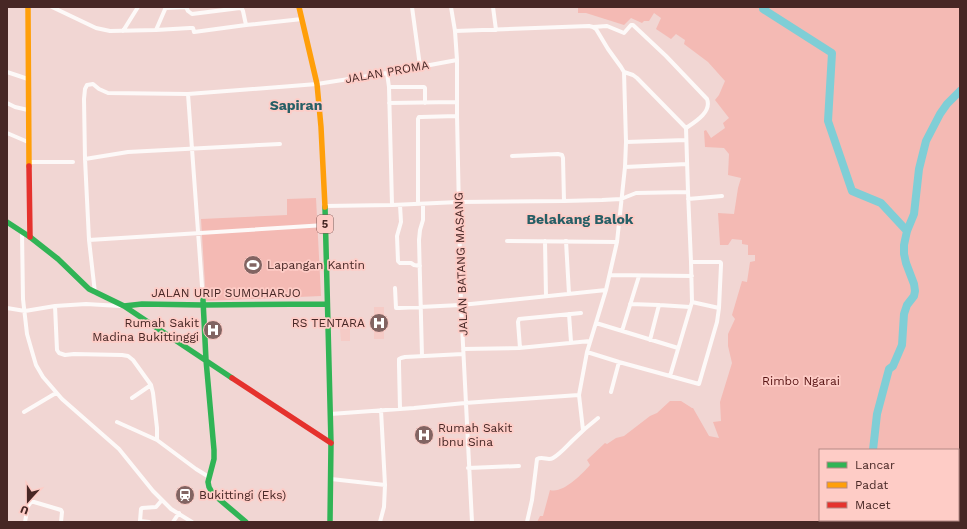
<svg xmlns="http://www.w3.org/2000/svg" width="967" height="529" font-family="'Work Sans',sans-serif">
<style>
.built{fill:#f5cbc6}
.green{fill:#f4bab4}
.lines{fill:none;stroke-linecap:round;stroke-linejoin:round}
.river{stroke:#7fced6;stroke-width:8}
.street{stroke:#fdf9f8;stroke-width:4}
.fast{stroke:#30b455;stroke-width:5.5}
.slow{stroke:#ff9f0a;stroke-width:5.5}
.jam{stroke:#e5322d;stroke-width:5.5}
.labels{text-anchor:middle;stroke-width:3.5;stroke-linejoin:round;paint-order:stroke}
.shield{fill:#feccc6;stroke:#7e5855;stroke-width:1}
.shield-label{font-size:11px;font-weight:bold;fill:#472725}
.street-label{font-size:12px;fill:#472725;stroke:#feccc6}
.poi-label{font-size:12px;fill:#472725;stroke:#feccc6;text-anchor:start}
.park-label{font-size:12px;fill:#561212;stroke:#feccc6}
.quarter-label{font-size:14px;font-weight:bold;fill:#265f66;stroke:#feccc6}
</style>
<rect width="100%" height="100%" fill="#f1d6d3"/>
<!-- built -->
<path class="built" d="M374,307H384V339H374Z
M340,329H350V341H341Z"/>
<!-- green -->
<path class="green" d="M542,7H960V460L958,470V450H820V520H956V522H537L540,516H543L550,490C563,494 582,474 590,465L587,460L605,443L607,444L616,438L624,436L650,416L657,413L670,401H681L692,408H693L709,436L719,438L713,422L721,421L720,402L732,363L728,346V334L735,319L732,315L742,281L747,282L750,262L755,261V255H748V245L742,244V240L732,239L728,245H720L718,213L734,214L738,188L741,178L728,175L729,154L724,148L705,147L704,131L706,130L711,138L725,128L723,123L729,118L715,100L719,95L725,81L708,62L684,44L685,40L676,34L671,39L656,29L661,18L654,13L649,21H644L642,23L631,18L624,25L586,13H578V8H544Z
M316,198L321,296L206,301L201,219L287,215V199Z"/>
<g class="lines">
<!-- river -->
<path class="river" d="M763,7V9L832,53L828,121L852,191L881,203L907,231
M873,450L877,414L889,369L893,366L902,345L904,314L907,305L914,296L915,291L914,284L906,263L904,254V245L907,231L914,214L919,169L926,141L940,114L947,104L960,91
M864,520L865,522"/>
<!-- street -->
<path class="street" d="M52,7L96,28L110,31L156,30L190,28H193L194,32L246,25L302,19
M186,7L188,11L192,14L240,8L242,9L243,11L246,25
M412,7L420,66
M451,7L455,31L457,60V116L461,305L472,522
M493,7L496,30
M165,8L186,7
M593,27L607,26L624,33L631,25H633L666,56L707,99C712,112 695,122 686,128
M156,30L166,7
M123,31L138,7
M455,31L589,26L593,27L596,29L608,49L621,67L624,72L626,142L625,167L617,242L606,290L587,352L579,395L583,430
M7,72L28,79
M624,72L633,75L637,78L686,128L688,192L691,262L692,302L670,376
M387,73L389,87
M188,94L203,300
M7,103L15,107L28,110
M389,103L456,102
M7,133L28,142
M626,142L686,140
M512,156L558,154L562,155L563,158L564,201
M85,159L128,152L280,144
M29,162H73
M625,167L687,164
M688,199L722,196
M418,204V119L419,117H421L457,116
M392,205L389,87H424L425,88V103
M400,205L401,222L397,236L398,261L400,263H411L414,265L420,266
M325,206L392,205L459,202L564,201L602,200L621,199L636,193L688,192
M22,232L23,299L27,334L31,348L36,365L43,377L62,399L119,449L153,491L171,509L192,522
M89,240L325,225
M507,241L617,242
M545,241L546,296
M566,241L569,294
M610,275L692,276
M395,288L396,308H399L461,305L606,290
M95,293L89,240L85,159L84,99L85,89L87,85L93,84L99,89L108,93L188,94L317,84L387,73L457,60
M692,302L719,308
M630,304L659,305L690,307
M55,306L57,350L59,353L65,355L74,354L122,355L128,356L133,360L151,385L153,393L157,428V440L196,469L209,477
M7,308L25,311L55,306L86,304L120,306
M569,314L571,342
M596,323L678,348
M622,331L639,276
M650,340L659,305
M520,348L518,322L519,319L581,313
M463,349L519,348L590,341
M587,352L619,362L699,384L717,322L719,308L721,265V263L720,262H691
M422,356L419,240L420,230L423,220V204
M611,392L619,362
M132,398L151,385
M400,409L399,365V359L401,358L405,357L463,354
M24,412L56,393
M330,414L414,408L465,403L579,395
M117,422L157,440
M468,468L519,466
M331,479L385,485
M25,522L28,506L31,502H34L61,510L62,512L61,522
M149,522L140,521L141,509L142,508L156,507L162,500
M173,522L179,513
M380,522L384,507L385,485L381,410
M527,522L532,500L537,459C543,456 548,461 553,458C560,454 566,447 572,441C580,433 589,425 598,418"/>
<!-- fast -->
<path class="fast" d="M325,207L331,443
M7,222L30,237L58,259L89,289L124,306L232,378
M203,300L206,360L214,450V459L208,482L209,487L213,494L246,522
M124,306L142,304L203,305L327,304
M330,522L331,443"/>
<!-- slow -->
<path class="slow" d="M28,7L29,166
M299,7L317,84L321,127L325,207"/>
<!-- jam -->
<path class="jam" d="M29,166L30,237
M232,378L331,443"/>
</g>
<!-- icons -->
<defs>
<symbol id="stadium-disc" viewBox="-11 -11 22 22"><circle r="9.5" fill="#826462" stroke="#feccc6"/><path d="M0-5a6.5 5 0 1 0 0 10a6.5 5 0 1 0 0-10ZM-3.5-1.8h7v3.6h-7Z" fill="#fff"/></symbol>
<symbol id="hospital-disc" viewBox="-11 -11 22 22"><circle r="9.5" fill="#826462" stroke="#feccc6"/><path d="M-5-5h3v3.5h4V-5h3V5h-3V1.5h-4V5h-3Z" fill="#fff"/></symbol>
<symbol id="station-disc" viewBox="-11 -11 22 22"><circle r="9.5" fill="#826462" stroke="#feccc6"/><path d="M-3-6H3Q5-6 5-4V2Q5 4 3 4L4.5 6H3L1.5 4h-3L-3 6H-4.5L-3 4Q-5 4-5 2V-4Q-5-6-3-6ZM-3.5-4v3h7v-3ZM-3.5 1v1.5H-2V1ZM2 1v1.5H3.5V1Z" fill="#fff"/></symbol>
</defs>
<g fill-rule="evenodd">
<use href="#stadium-disc" x="242" y="254" width="22" height="22"/>
<use href="#hospital-disc" x="368" y="312" width="22" height="22"/>
<use href="#hospital-disc" x="202" y="319" width="22" height="22"/>
<use href="#hospital-disc" x="413" y="424" width="22" height="22"/>
<use href="#station-disc" x="174" y="484" width="22" height="22"/>
</g>
<g class="labels">
<!-- shield labels -->
<rect class="shield" x="317" y="215" width="16" height="18" rx="3"/>
<g class="shield-label">
<text x="325" y="228">5</text>
</g>
<!-- street labels -->
<g class="street-label">
<text transform="translate(387 72) rotate(-10)" y="4">JALAN PROMA</text>
<text transform="translate(461 264) rotate(-92)" y="4">JALAN BATANG MASANG</text>
<text x="226" y="297">JALAN URIP SUMOHARJO</text>
</g>
<!-- poi labels -->
<g class="poi-label">
<text x="267" y="269">Lapangan Kantin</text>
<text x="199" y="327" text-anchor="end">Rumah Sakit<tspan x="199" dy="14">Madina Bukittinggi</tspan></text>
<text x="365" y="327" text-anchor="end">RS TENTARA</text>
<text x="438" y="432">Rumah Sakit<tspan x="438" dy="14">Ibnu Sina</tspan></text>
<text x="199" y="499">Bukittingi (Eks)</text>
</g>
<!-- park labels -->
<g class="park-label">
<text x="801" y="385">Rimbo Ngarai</text>
</g>
<!-- quarter labels -->
<g class="quarter-label">
<text x="296" y="110">Sapiran</text>
<text x="580" y="224">Belakang Balok</text>
</g>
</g>
<!-- border -->
<rect width="967" height="529" fill="none" stroke="#472725" stroke-width="16"/>
<!-- legend -->
<rect x="819" y="449" width="140" height="72" fill="#feccc6" stroke="#b58a86"/>
<rect x="827" y="462" width="20" height="6" fill="#30b455" stroke="#b58a86"/>
<text x="855" y="469" font-size="12" fill="#472725">Lancar</text>
<rect x="827" y="482" width="20" height="6" fill="#ff9f0a" stroke="#b58a86"/>
<text x="855" y="489" font-size="12" fill="#472725">Padat</text>
<rect x="827" y="502" width="20" height="6" fill="#e5322d" stroke="#b58a86"/>
<text x="855" y="509" font-size="12" fill="#472725">Macet</text>
<!-- north arrow -->
<g transform="translate(28 501) rotate(201)" stroke="#feccc6" stroke-width="3" paint-order="stroke">
<path d="M0-3L7 15L0 10L-7 15Z" fill="#472725"/>
<text y="-6" font-size="11" font-weight="bold" text-anchor="middle" fill="#472725">U</text>
</g>
</svg>
